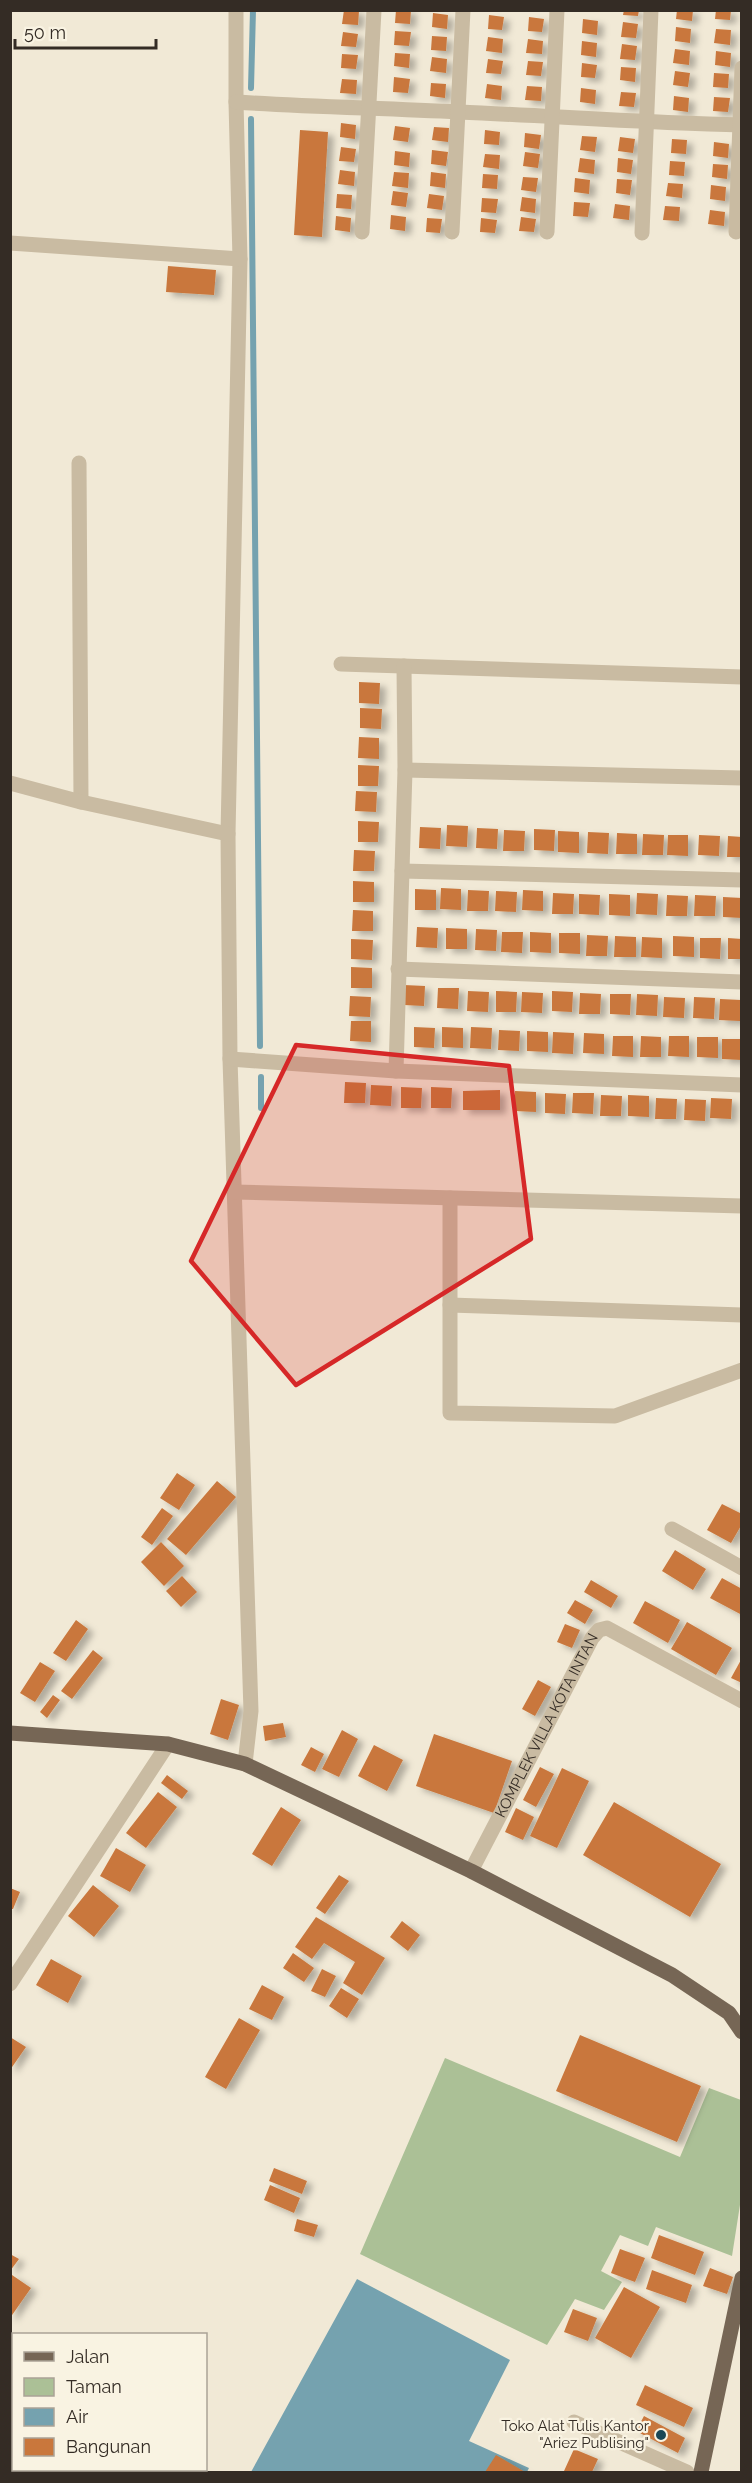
<svg xmlns="http://www.w3.org/2000/svg" width="752" height="2483" font-family="Raleway,sans-serif">
<style>
.green{fill:#abc096}
.water{fill:#75a2af}
.lines{fill:none;stroke-linecap:round;stroke-linejoin:round}
.stream{stroke:#75a2af;stroke-width:6}
.building{fill:#c9773c;filter:url(#shadow)}
.minor{stroke:#c9bba2;stroke-width:15}
.primary{stroke:#766655;stroke-width:15}
.marked{fill:#d62828;fill-opacity:0.2;stroke:#d62828;stroke-width:4.5;stroke-linejoin:round}
.poi-dot{fill:#1a4756;stroke:#f9f3e2;stroke-width:2}
.labels{text-anchor:middle;stroke-width:4.5;stroke-linejoin:round;paint-order:stroke}
.street-label{font-size:15px;fill:#342c25;stroke:#f9f3e2}
.poi-label{font-size:15px;fill:#342c25;stroke:#f9f3e2;text-anchor:end}
</style>
<defs>
<filter id="shadow"><feDropShadow dx="6" dy="4" stdDeviation="3" flood-color="#0004"/></filter>
</defs>
<rect width="100%" height="100%" fill="#f1e9d6"/>
<!-- green -->
<path class="green" d="M445,2058L680,2157L709,2088L741,2100L742,2192L732,2256L656,2227L648,2246L620,2235L601,2271L622,2282L604,2310L575,2299L547,2345L360,2254Z"/>
<!-- water -->
<path class="water" d="M357,2279L510,2360L469,2441L529,2468L527,2472H251Z"/>
<g class="lines">
<!-- stream -->
<path class="stream" d="M251,88L253,10
M251,119L260,1046
M261,1077V1108"/>
</g>
<!-- building -->
<path class="building" d="M344,10L359,11L358,25L342,24Z
M396,10H411L410,24L395,23Z
M624,10H639L638,16L623,15Z
M677,10H693L692,21L676,19Z
M716,10H731L730,20L715,19Z
M433,13L448,15L447,29L432,27Z
M489,15L504,17L502,30L488,29Z
M529,17L544,19L542,32L528,31Z
M583,19L598,21L597,35L582,33Z
M623,22L638,24L636,38L621,37Z
M676,27L691,29L690,43L675,41Z
M716,29L731,30L730,45L714,43Z
M395,31L411,32L409,46L394,45Z
M343,32L358,34L356,47L341,46Z
M432,36L447,37L446,51L431,50Z
M488,37L503,39L502,53L486,51Z
M528,39L543,41L542,54L526,53Z
M582,41L597,43L596,57L581,55Z
M622,44L637,46L635,60L620,59Z
M675,49L690,51L689,65L673,63Z
M716,51L731,53L730,67L715,65Z
M395,53L410,54L409,68L394,66Z
M342,54L358,55L356,69L341,68Z
M432,57L447,59L446,73L430,71Z
M488,59L503,61L501,74L486,73Z
M528,61L543,62L541,76L526,75Z
M582,63L597,65L595,78L581,77Z
M621,67L636,68L635,82L620,80Z
M675,71L690,73L688,87L673,85Z
M714,73L729,74L728,88L713,87Z
M394,77L410,79L408,93L393,92Z
M342,79L357,80L356,94L340,93Z
M431,83L446,84L445,98L430,96Z
M487,84L502,86L501,100L485,98Z
M527,86L542,87L541,101L525,100Z
M581,88L596,90L595,104L580,102Z
M621,92L636,93L634,107L619,106Z
M674,96L689,98L688,112L673,110Z
M714,97L730,98L728,112L713,111Z
M341,123L356,125L355,139L340,137Z
M395,126L410,128L408,142L393,140Z
M434,127L449,128L448,142L432,140Z
M300,130L328,132L322,237L294,235Z
M485,130L500,132L499,145L484,144Z
M525,133L541,135L539,149L524,147Z
M582,136L597,137L595,152L580,150Z
M620,137L635,139L633,153L618,151Z
M672,139L687,140L686,154L671,153Z
M714,142L729,144L728,158L713,156Z
M341,147L356,149L354,162L339,161Z
M432,150L448,152L446,166L431,164Z
M395,151L410,153L409,167L394,165Z
M525,152L540,154L538,168L523,166Z
M485,154L500,155L499,169L483,167Z
M580,158L595,160L594,174L578,172Z
M618,158L633,160L631,174L617,172Z
M670,161L685,162L684,176L669,175Z
M713,164L728,165L727,179L712,177Z
M340,170L355,172L354,186L338,184Z
M394,172L409,173L408,188L392,186Z
M431,172L446,174L445,188L430,186Z
M483,174L498,175L497,189L482,188Z
M523,177L538,178L536,192L521,190Z
M575,178L590,180L589,194L574,192Z
M617,179L632,180L630,195L616,193Z
M668,183L683,184L682,198L666,196Z
M711,185L726,187L725,201L710,199Z
M393,191L408,193L406,207L391,205Z
M337,194L352,195L351,209L336,208Z
M429,194L444,196L442,210L427,208Z
M522,197L536,199L535,213L520,211Z
M482,198L498,199L496,213L481,212Z
M574,202L590,203L588,217L573,216Z
M615,204L630,206L629,220L613,218Z
M665,206L680,207L679,221L663,220Z
M710,210L725,212L724,226L708,224Z
M391,215L406,217L405,231L390,229Z
M336,216L351,218L350,232L335,230Z
M521,217L536,219L534,232L519,231Z
M427,218L442,219L440,233L426,232Z
M481,218L497,220L495,233L480,232Z
M168,266L216,270L214,295L166,292Z
M359,682L380,683L379,704L359,703Z
M360,708L382,709L381,729L360,728Z
M359,737L379,738V759L358,758Z
M358,765L379,766L378,786H358Z
M356,791L377,792L376,812L355,811Z
M358,821L379,822L378,842H358Z
M447,825L468,826L467,847L446,846Z
M420,827L441,828L440,849L419,848Z
M477,828L498,829L497,849L476,848Z
M534,829L555,830L554,851L534,850Z
M504,830L525,831L524,851H503Z
M558,831L579,832V853L558,852Z
M588,832L609,833L608,854L587,853Z
M617,833L637,834V854H616Z
M643,834L664,835L663,855H642Z
M668,835H688V856L667,855Z
M699,835L720,836L719,856L698,855Z
M728,836L742,837V857H727Z
M354,850L375,851L374,871H353Z
M353,881L374,882V902H353Z
M441,888L461,889V910L440,909Z
M415,889L436,890V910H415Z
M468,890L489,891L488,911H467Z
M523,890L543,891V911L522,910Z
M496,891L517,892L516,912L495,911Z
M553,893L574,894L573,914H552Z
M637,893L658,894L657,915L636,914Z
M579,894L600,895L599,915L579,914Z
M609,894L630,895V916L609,915Z
M667,895L688,896L687,916H666Z
M695,895L716,896L715,916H694Z
M723,897L742,898V918L723,917Z
M353,910L373,911V931H352Z
M417,927L438,928L437,948L416,947Z
M446,928L467,929V949H446Z
M476,929L497,930L496,951L475,950Z
M502,932H523L522,953L501,952Z
M530,932L551,933V953L530,952Z
M559,933H580V954L559,953Z
M587,935L608,936L607,956H586Z
M615,936L636,937V957H614Z
M673,936L694,937V957L673,956Z
M642,937L662,938V958L641,957Z
M700,938H721L720,959L700,958Z
M728,938L742,939V959H728Z
M351,939L373,940L372,960L351,959Z
M351,967L372,968V988H351Z
M404,985L425,986L424,1006L404,1005Z
M438,988H459L458,1009L437,1008Z
M468,991L489,992L488,1012L467,1011Z
M496,991L517,992L516,1012H496Z
M552,991L573,992L572,1012L552,1011Z
M522,992L543,993L542,1013L521,1012Z
M580,993L601,994L600,1014H579Z
M610,994H631L630,1015L610,1014Z
M637,994L658,995L657,1016L636,1015Z
M350,996L371,997L370,1017L349,1016Z
M664,997L685,998L684,1018L663,1017Z
M694,997L715,998L714,1019L693,1018Z
M720,999L741,1000L740,1021L719,1020Z
M351,1021H371V1042L350,1041Z
M414,1027L435,1028L434,1048L414,1047Z
M442,1027L463,1028V1048L442,1047Z
M471,1027L492,1028L491,1049L470,1048Z
M499,1030L520,1031L519,1051L498,1050Z
M527,1031L548,1032V1052L527,1051Z
M553,1032L574,1033L573,1054L552,1053Z
M584,1033L604,1034V1054L583,1053Z
M613,1036H633V1057L612,1056Z
M641,1036L661,1037V1057H640Z
M669,1036H689V1057L668,1056Z
M697,1037H718V1058L697,1057Z
M722,1039H742V1060L722,1059Z
M345,1082L366,1083L365,1103H344Z
M371,1085L392,1086L391,1106L370,1105Z
M401,1087L422,1088L421,1108H401Z
M431,1087L452,1088L451,1108H431Z
M500,1090V1110H463V1091Z
M515,1091L536,1092V1112L515,1111Z
M545,1093L566,1094L565,1114L545,1113Z
M573,1093H594L593,1114L572,1113Z
M601,1095L622,1096L621,1116H600Z
M628,1095L649,1096V1117L628,1116Z
M656,1098L677,1099L676,1119H655Z
M711,1098L732,1099L731,1119L710,1118Z
M685,1099L706,1100L705,1121L684,1120Z
M177,1473L195,1485L179,1510L160,1498Z
M217,1481L236,1497L186,1555L167,1539Z
M722,1504L742,1514V1524L731,1543L707,1530Z
M162,1508L173,1516L152,1545L141,1537Z
M161,1542L184,1566L164,1586L141,1562Z
M675,1550L706,1569L693,1590L662,1571Z
M182,1576L197,1592L181,1607L166,1591Z
M722,1578L742,1589V1615L710,1598Z
M591,1580L618,1596L611,1608L584,1592Z
M575,1600L593,1610L585,1624L567,1613Z
M645,1601L680,1620L668,1643L633,1623Z
M76,1620L88,1629L66,1661L53,1653Z
M687,1622L732,1648L716,1675L671,1649Z
M565,1624L580,1630L572,1648L557,1642Z
M93,1650L103,1658L72,1699L61,1691Z
M742,1658V1683L731,1678Z
M40,1662L55,1671L35,1702L20,1693Z
M538,1680L551,1687L535,1716L522,1709Z
M53,1695L60,1700L47,1718L40,1712Z
M221,1699L239,1705L228,1740L210,1734Z
M283,1723L286,1737L265,1741L263,1726Z
M342,1730L358,1739L339,1777L322,1769Z
M434,1734L512,1761L494,1813L416,1786Z
M374,1745L403,1760L387,1791L358,1776Z
M311,1747L324,1754L315,1772L301,1765Z
M540,1767L554,1774L536,1807L523,1800Z
M562,1768L589,1781L557,1848L530,1836Z
M167,1775L188,1791L182,1799L161,1783Z
M158,1792L177,1807L146,1848L126,1833Z
M614,1802L721,1864L690,1917L583,1855Z
M281,1807L301,1820L272,1866L252,1854Z
M516,1808L534,1817L523,1840L505,1832Z
M116,1848L146,1865L130,1892L100,1876Z
M339,1875L349,1881L325,1914L316,1908Z
M93,1885L119,1906L94,1937L68,1916Z
M10,1888L20,1892L13,1909H10Z
M316,1917L385,1958L362,1995L343,1983L355,1962L324,1943L312,1959L295,1947Z
M402,1921L420,1935L408,1951L390,1937Z
M293,1953L314,1968L304,1982L283,1968Z
M51,1959L82,1976L68,2003L36,1985Z
M322,1969L336,1976L325,1997L311,1991Z
M262,1985L284,1997L272,2020L249,2009Z
M341,1988L359,1999L347,2018L329,2006Z
M239,2018L260,2030L226,2089L205,2077Z
M580,2035L701,2086L677,2142L556,2091Z
M10,2037L26,2047L10,2070Z
M274,2168L307,2181L302,2194L269,2181Z
M270,2185L300,2198L294,2213L264,2200Z
M297,2219L318,2225L314,2237L294,2231Z
M659,2235L704,2252L695,2275L651,2258Z
M620,2249L645,2258L635,2282L611,2273Z
M10,2254L19,2259L10,2271Z
M710,2268L733,2277L727,2294L703,2286Z
M652,2270L692,2285L686,2303L646,2289Z
M12,2275L31,2288L10,2318V2277Z
M624,2287L660,2307L631,2358L595,2338Z
M573,2309L597,2318L588,2341L564,2332Z
M645,2385L693,2408L684,2427L636,2405Z
M644,2416L685,2438L678,2453L636,2431Z
M574,2449L598,2459L592,2472L564,2471Z
M496,2455L525,2472H485Z"/>
<g class="lines">
<!-- minor -->
<g class="minor">
<path d="M236,10V102L240,259L228,834L230,1059L251,1711L245,1764"/>
<path d="M236,102C310,107 384,108 459,112C553,116 647,123 742,125"/>
<path d="M362,232L374,10"/>
<path d="M452,232L463,10"/>
<path d="M547,232L557,10"/>
<path d="M736,232L742,68"/>
<path d="M642,233L651,10"/>
<path d="M10,243L240,259"/>
<path d="M79,463L81,802"/>
<path d="M341,664L742,677"/>
<path d="M405,770L742,778"/>
<path d="M10,783L81,802L228,834"/>
<path d="M402,871L742,880"/>
<path d="M398,969L742,982"/>
<path d="M230,1059L396,1071L742,1085"/>
<path d="M396,1071L405,770L404,666"/>
<path d="M234,1192L742,1206"/>
<path d="M450,1198V1413L615,1416L742,1370"/>
<path d="M450,1305L742,1315"/>
<path d="M672,1529L742,1568"/>
<path id="s1" d="M471,1871L592,1638L599,1630L607,1628L742,1701"/>
<path d="M10,1984L168,1744"/>
<path d="M10,2362L14,2367"/>
<path d="M10,2391L14,2386"/>
<path d="M574,2422L687,2472"/>
</g>
<!-- primary -->
<path class="primary" d="M10,1733L168,1744L245,1764L471,1871L672,1975L729,2013L742,2032
M701,2472L742,2278"/>
</g>
<!-- marked area -->
<path class="marked" d="M296,1045L509,1066L531,1239L296,1385L191,1261Z"/>
<!-- markers -->
<circle class="poi-dot" cx="661" cy="2435" r="6"/>
<g class="labels">
<!-- street labels -->
<g class="street-label">
<text dy="5" stroke="none"><textPath href="#s1" startOffset="164">KOMPLEK VILLA KOTA INTAN</textPath></text>
</g>
<!-- poi labels -->
<g class="poi-label">
<text x="649" y="2431">Toko Alat Tulis Kantor<tspan x="649" dy="17">"Ariez Publising"</tspan></text>
</g>
</g>
<!-- border -->
<rect width="752" height="2483" fill="none" stroke="#342c25" stroke-width="24"/>
<!-- legend -->
<rect x="12" y="2333" width="195" height="138" fill="#f9f3e2" stroke="#aaa396" stroke-width="1.5"/>
<rect x="24" y="2352" width="30" height="9" fill="#766655" stroke="#aaa396" stroke-width="1.5"/>
<text x="66" y="2363" font-size="18" fill="#342c25">Jalan</text>
<rect x="24" y="2378" width="30" height="18" fill="#abc096" stroke="#aaa396" stroke-width="1.5"/>
<text x="66" y="2393" font-size="18" fill="#342c25">Taman</text>
<rect x="24" y="2408" width="30" height="18" fill="#75a2af" stroke="#aaa396" stroke-width="1.5"/>
<text x="66" y="2423" font-size="18" fill="#342c25">Air</text>
<rect x="24" y="2438" width="30" height="18" fill="#c9773c" stroke="#aaa396" stroke-width="1.5"/>
<text x="66" y="2453" font-size="18" fill="#342c25">Bangunan</text>
<!-- scale -->
<path d="M15 39v9h141v-9" fill="none" stroke="#342c25" stroke-width="3"/>
<text x="24" y="39" font-size="18" fill="#342c25" stroke="#f9f3e2" stroke-width="4.5" paint-order="stroke">50 m</text>
</svg>
